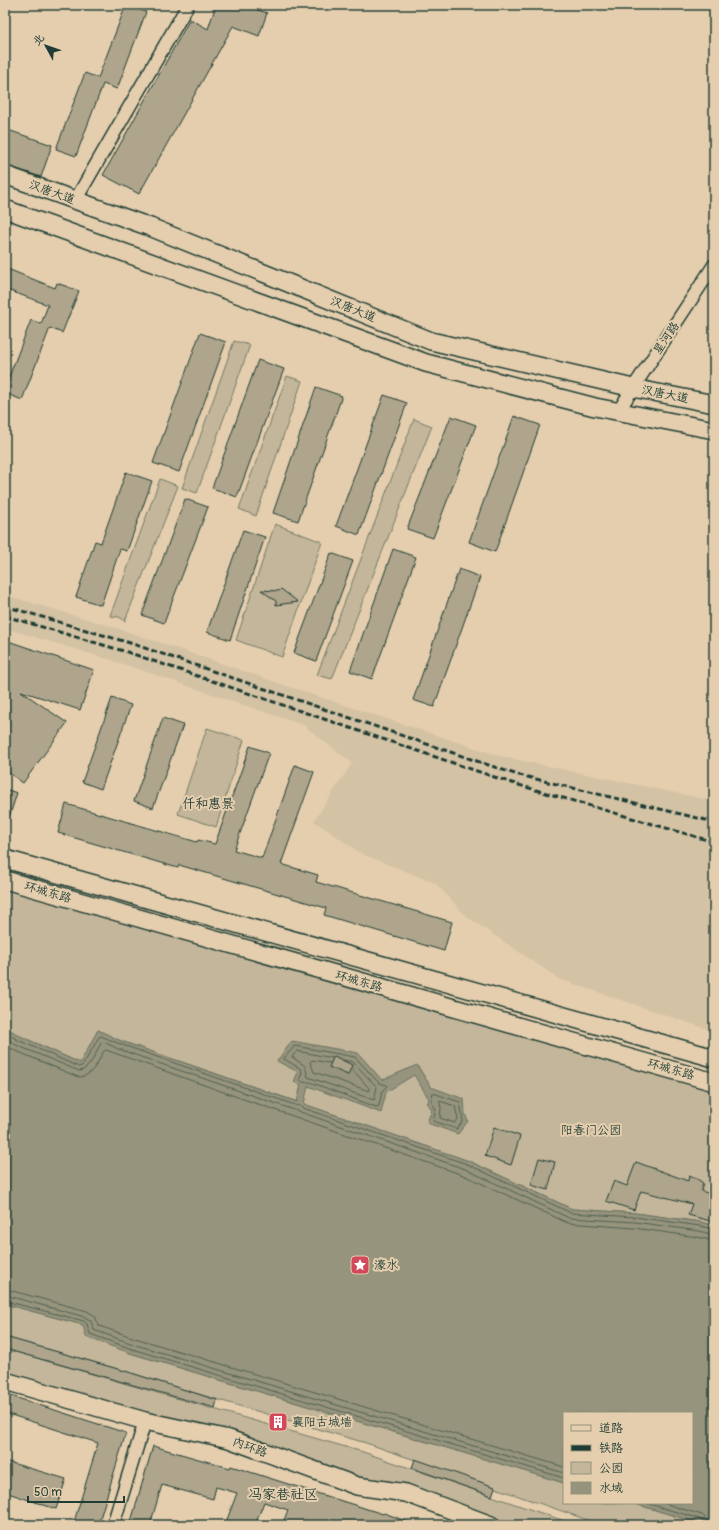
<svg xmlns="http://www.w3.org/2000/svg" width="719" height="1530" font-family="Pangolin,'LXGW WenKai TC',sans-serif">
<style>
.built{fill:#d4c2a4}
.green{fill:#c4b69a;stroke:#727a67}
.water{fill:#97947d;stroke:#677160}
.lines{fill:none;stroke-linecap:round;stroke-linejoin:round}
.shore{stroke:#4f6051;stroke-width:1}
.building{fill:#aea58c;stroke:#1f3d34}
.street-casing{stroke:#1f3d34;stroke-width:15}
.secondary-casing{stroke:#1f3d34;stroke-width:20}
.street{stroke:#e5ceae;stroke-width:12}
.secondary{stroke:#e5ceae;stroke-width:17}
.rail{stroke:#1f3d34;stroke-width:3;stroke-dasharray:6 3;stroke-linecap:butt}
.labels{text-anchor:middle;stroke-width:4;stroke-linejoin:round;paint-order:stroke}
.street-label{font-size:12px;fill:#1f3d34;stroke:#e5ceae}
.park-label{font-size:12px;fill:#274339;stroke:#e5ceae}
.poi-label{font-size:12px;fill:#1f3d34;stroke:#e5ceae;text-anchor:start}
.neighbourhood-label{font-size:13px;fill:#1f3d34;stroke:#e5ceae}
.quarter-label{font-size:14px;fill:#1f3d34;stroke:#e5ceae}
</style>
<rect width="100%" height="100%" fill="#e5ceae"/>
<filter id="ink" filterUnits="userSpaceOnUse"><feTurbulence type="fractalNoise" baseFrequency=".025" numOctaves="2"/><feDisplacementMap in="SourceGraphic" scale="8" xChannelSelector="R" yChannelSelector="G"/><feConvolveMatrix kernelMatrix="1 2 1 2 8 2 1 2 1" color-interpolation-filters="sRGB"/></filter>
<g filter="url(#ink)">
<!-- built -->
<path class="built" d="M5,595L117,628L317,696L500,756L714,801V1009L707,1029L559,979L466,916L435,883L362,854L314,821L352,763L303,725L108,659L5,628Z"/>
<!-- green -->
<path class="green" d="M234,341L250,345L197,493L182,488Z
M287,376L302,381L256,516L239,509Z
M414,419L432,426L332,679L317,675Z
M160,479L178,486L125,621L119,617L110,616Z
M275,524L322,542L282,657L236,640Z
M207,728L244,740L216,827L178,814Z
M5,880L714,1082V1226L701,1222L635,1213L572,1209L469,1161L121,1041L98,1030L80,1063L20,1036L5,1027Z
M5,1304L83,1325L130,1353L564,1483V1503H632L705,1525H602L366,1443L195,1393L125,1371L5,1337Z
M5,1349L363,1452L576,1525H491L229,1439L5,1381Z"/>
<!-- water -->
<path class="water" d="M5,1027L20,1036L80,1063L98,1030L121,1041L297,1102L301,1085L294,1082L298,1072L277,1061L292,1041L358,1053L382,1080L417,1065L431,1087L464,1099L465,1114L468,1121L458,1134L427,1123L432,1109L427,1105L429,1099L414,1075L386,1092L381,1113L308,1086L304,1104L469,1161L572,1209L635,1213L701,1222L714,1226V1525H705L632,1503H692V1413H564V1483L130,1353L86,1337L83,1325L5,1304Z"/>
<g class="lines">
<!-- shore -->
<path class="shore" d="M5,1032L18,1040L79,1067L83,1065L99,1037L101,1036L120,1044L295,1105L300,1106L303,1108L467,1164L571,1213L635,1217L700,1226L714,1229
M5,1038L16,1045L79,1071C90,1070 96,1052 101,1043L104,1042L118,1049L465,1169L569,1218L635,1222L699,1231L714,1235
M5,1045L14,1050L78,1077C93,1077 97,1062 104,1051L106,1050L229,1094L463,1175L568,1223L634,1228L697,1237L714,1241
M295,1046L355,1057L379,1083L387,1085L386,1087L382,1091L379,1106L376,1107L310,1082C306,1082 301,1084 300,1078L302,1073L301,1069L284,1059Z
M332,1058L297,1051L292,1057L305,1066L308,1077L374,1100L377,1087L353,1062L343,1060
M330,1063L312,1060L310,1062L314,1072L369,1091V1088L352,1069
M433,1093L460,1102L463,1121L457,1129L433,1121L436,1109L432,1103Z
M440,1101L455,1106L458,1119L455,1123L440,1118L441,1109Z
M5,1289L87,1311L95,1316L99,1326L135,1338L564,1467
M5,1295L85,1317L91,1321L94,1330L133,1344L564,1473
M5,1301L84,1321L87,1324L90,1334L132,1349L564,1478
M646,1503L700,1519L702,1521L703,1525
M663,1503L702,1515L707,1519L708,1525"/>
</g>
<!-- building -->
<path class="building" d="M126,5L146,12L117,89L103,84L76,156L56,149L85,73L98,78Z
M216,5H256L255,9L267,13L259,36L233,26L139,194L103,175L190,19L208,29Z
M5,129L52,145L41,177L5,165Z
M5,268L55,288L57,283L79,291L62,333L50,328L22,400L5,393V387L31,320L41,324L48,305L5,289Z
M200,333L226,342L179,472L153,463Z
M258,360L284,369L237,497L212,488Z
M316,387L342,396L298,521L273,513Z
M384,395L407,403L359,535L336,526Z
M451,416L476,425L433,538L407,529Z
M514,416L540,425L495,552L469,542Z
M126,472L152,481L127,551L120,549L101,605L76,597L95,541L101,543Z
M185,499L208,507L164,623L142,615Z
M243,530L265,537L230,640L207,632Z
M393,549L416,557L372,679L350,671Z
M331,553L353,561L316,661L294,653Z
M459,569L480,577L434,707L413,700Z
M281,589L298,602L276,605V601L261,590L279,591Z
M5,640L94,670L80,710L21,691L67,723L23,783L5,770Z
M112,698L131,705L101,789L82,782Z
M163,718L183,725L153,808L134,801Z
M250,746L269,753L234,850L262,858L295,765L314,772L281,864L318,875L316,882L452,922L444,951L324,915L326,908L179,865L178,868L58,833L66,804L197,842L198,840L215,844Z
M5,789L17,793L7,824L5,823Z
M334,1056L352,1065L348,1075L329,1067Z
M494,1127L520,1136L511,1165L485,1156Z
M539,1158L555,1162L548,1190L531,1185Z
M636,1162L688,1181L689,1176L697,1179L703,1183L701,1191L714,1195V1222L688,1215L692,1204L641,1191L634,1210L606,1201L614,1181L627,1186Z
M5,1337L125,1371L217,1400L215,1408L5,1349Z
M5,1394L126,1433L98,1525H73L98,1443L5,1413Z
M153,1446L230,1468L231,1466L383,1514L384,1513L414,1524V1525H282L288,1510L264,1502L255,1525H225L237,1493L216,1487L213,1499L162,1485L150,1525H130Z
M415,1459L495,1487L492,1496L412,1468Z
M5,1461L66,1479L56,1509L5,1492Z"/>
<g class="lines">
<defs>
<path id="street" d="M75,201L188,5
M618,412L633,388L714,265
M113,1525L145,1421"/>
<path id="secondary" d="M5,175L150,227L431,341L633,388L714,404
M5,209L426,363L595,407L714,430
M5,859L714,1058
M5,880L714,1082
M5,1381L145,1421L229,1439L357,1486L406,1493L491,1525"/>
</defs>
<!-- street casing -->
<use href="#street" class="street-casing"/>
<!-- secondary casing -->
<use href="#secondary" class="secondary-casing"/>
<!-- street -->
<use href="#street" class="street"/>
<!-- secondary -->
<use href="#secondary" class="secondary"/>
<!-- rail -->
<path class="rail" d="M5,606L130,643L515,774L714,822
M5,616L127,652L512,783L714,842"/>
</g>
</g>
<!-- icons -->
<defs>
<symbol id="sight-square" viewBox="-11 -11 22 22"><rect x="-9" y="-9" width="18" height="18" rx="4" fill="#d1495b" stroke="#e5ceae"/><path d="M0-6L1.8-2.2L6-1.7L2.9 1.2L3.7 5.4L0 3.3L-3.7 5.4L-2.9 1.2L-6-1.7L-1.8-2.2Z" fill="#fff"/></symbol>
<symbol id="building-square" viewBox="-11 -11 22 22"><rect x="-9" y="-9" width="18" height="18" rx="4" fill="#d1495b" stroke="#e5ceae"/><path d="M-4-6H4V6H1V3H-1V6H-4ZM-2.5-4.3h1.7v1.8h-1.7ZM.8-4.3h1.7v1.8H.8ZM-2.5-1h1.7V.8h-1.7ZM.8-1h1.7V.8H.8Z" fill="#fff"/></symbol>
</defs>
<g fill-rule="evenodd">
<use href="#sight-square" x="349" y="1254" width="22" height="22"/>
<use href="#building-square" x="267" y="1411" width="22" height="22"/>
</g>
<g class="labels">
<!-- street labels -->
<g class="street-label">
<text transform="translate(52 192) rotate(20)" y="4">汉唐大道</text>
<text transform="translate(353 309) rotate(22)" y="4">汉唐大道</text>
<text transform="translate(666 338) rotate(-56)" y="4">星河路</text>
<text transform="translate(665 394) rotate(11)" y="4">汉唐大道</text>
<text transform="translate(48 892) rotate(16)" y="4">环城东路</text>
<text transform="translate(359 981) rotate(16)" y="4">环城东路</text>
<text transform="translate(671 1069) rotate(16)" y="4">环城东路</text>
<text transform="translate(250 1447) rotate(20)" y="4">内环路</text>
</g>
<!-- park labels -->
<g class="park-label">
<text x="591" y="1134">阳春门公园</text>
</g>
<!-- poi labels -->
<g class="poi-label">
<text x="374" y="1269">濠水</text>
<text x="292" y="1426">襄阳古城墙</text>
</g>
<!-- neighbourhood labels -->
<g class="neighbourhood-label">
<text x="208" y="808">仟和惠景</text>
</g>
<!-- quarter labels -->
<g class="quarter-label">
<text x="283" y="1499">冯家巷社区</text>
</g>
</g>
<!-- margin -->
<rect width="719" height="1530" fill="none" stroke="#e5ceae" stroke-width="20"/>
<rect x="10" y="10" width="699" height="1510" fill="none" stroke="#1f3d34" stroke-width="1.5" filter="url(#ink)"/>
<!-- legend -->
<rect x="563" y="1412" width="130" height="92" fill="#e5ceae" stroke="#96947d"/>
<rect x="571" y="1425" width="20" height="6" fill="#e5ceae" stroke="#96947d"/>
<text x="599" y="1432" font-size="12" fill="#1f3d34">道路</text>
<rect x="571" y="1445" width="20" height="6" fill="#1f3d34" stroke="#96947d"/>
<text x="599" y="1452" font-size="12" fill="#1f3d34">铁路</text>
<rect x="571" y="1462" width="20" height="12" fill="#c4b69a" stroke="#96947d"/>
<text x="599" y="1472" font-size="12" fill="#1f3d34">公园</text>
<rect x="571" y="1482" width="20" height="12" fill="#97947d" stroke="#96947d"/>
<text x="599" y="1492" font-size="12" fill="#1f3d34">水域</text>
<!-- north arrow -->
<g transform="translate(46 46) rotate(310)" stroke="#e5ceae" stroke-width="3" paint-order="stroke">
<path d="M0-3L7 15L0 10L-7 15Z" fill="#1f3d34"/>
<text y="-6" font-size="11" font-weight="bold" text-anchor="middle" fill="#1f3d34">北</text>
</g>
<!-- scale -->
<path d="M28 1496v6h96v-6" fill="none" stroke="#1f3d34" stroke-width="2"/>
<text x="34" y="1496" font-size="12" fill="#1f3d34" stroke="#e5ceae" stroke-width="3" paint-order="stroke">50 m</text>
</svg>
